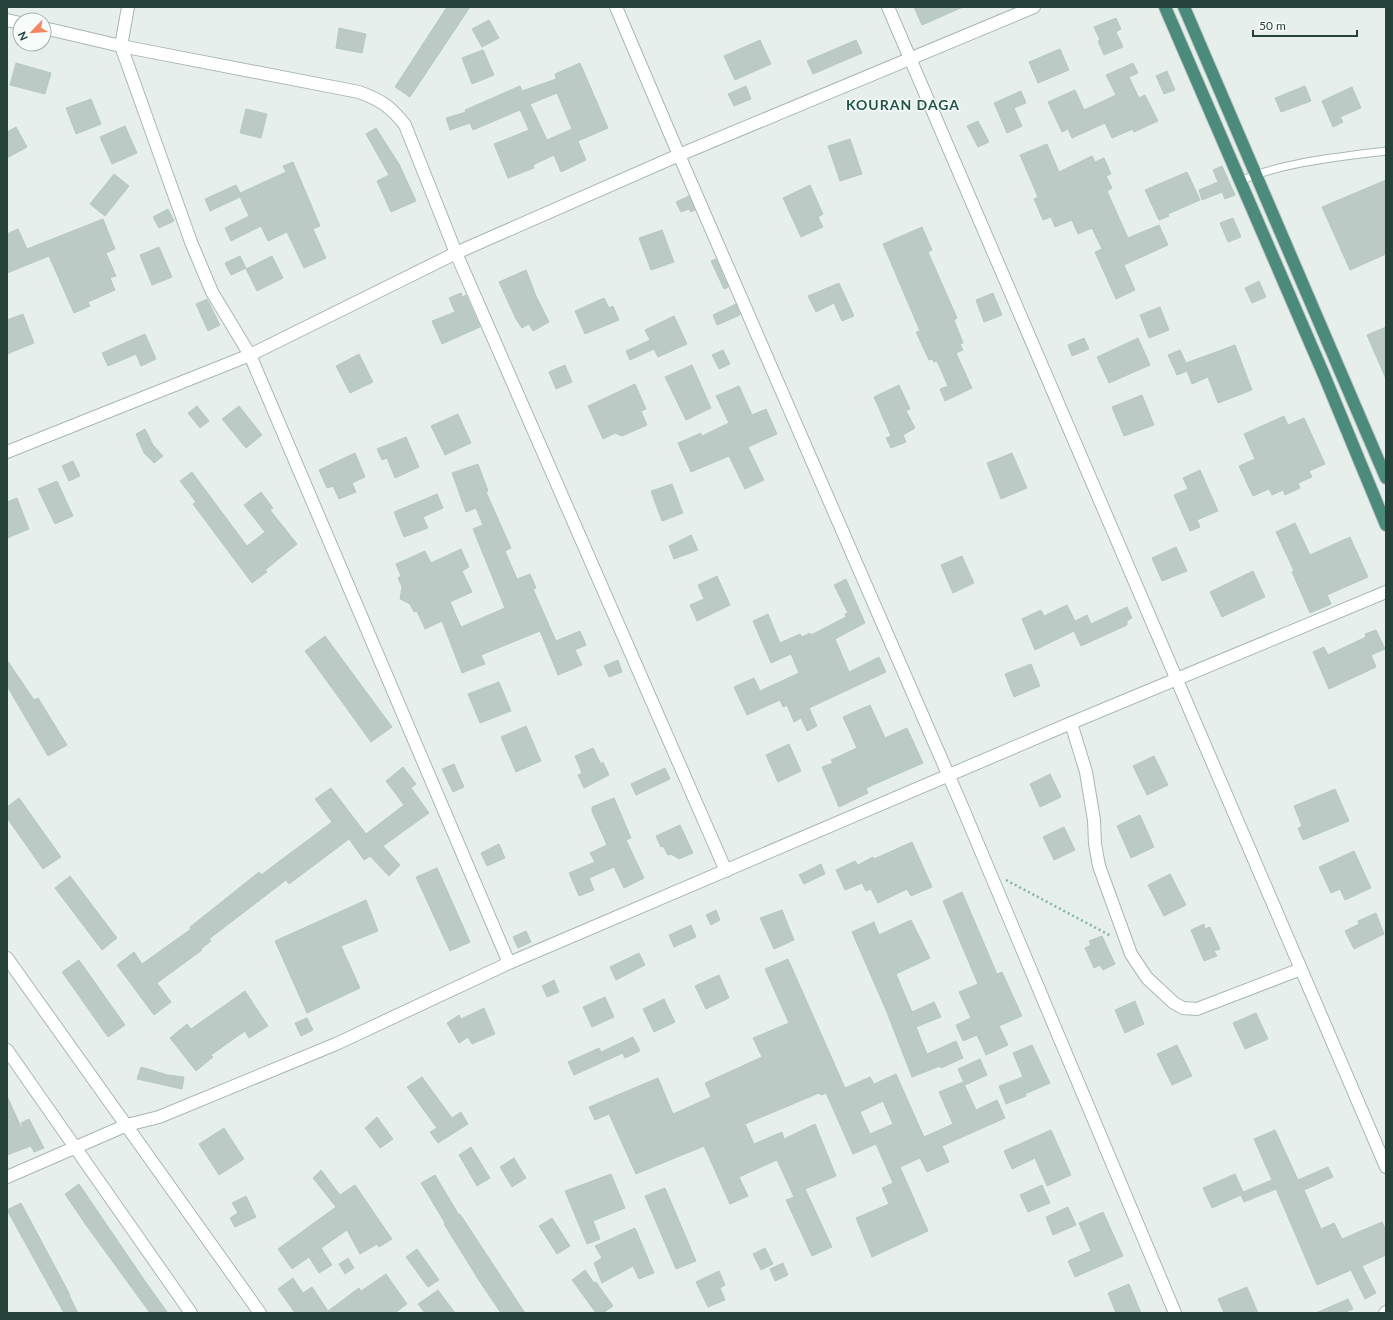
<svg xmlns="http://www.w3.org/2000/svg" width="1393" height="1320" font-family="Lato,sans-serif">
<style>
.building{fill:#bbcac4;stroke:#b8c9c2;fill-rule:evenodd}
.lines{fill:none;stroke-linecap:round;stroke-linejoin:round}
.service-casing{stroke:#a8b8b2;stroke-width:9}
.minor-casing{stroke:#a8b8b2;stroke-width:14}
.tertiary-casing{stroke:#a8b8b2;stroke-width:14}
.trunk-casing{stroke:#c2cac8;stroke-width:14}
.path{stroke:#86b3a5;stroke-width:2.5;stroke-dasharray:2 3;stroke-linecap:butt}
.service{stroke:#fff;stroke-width:7}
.minor{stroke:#fff;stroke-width:12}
.tertiary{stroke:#fff;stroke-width:12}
.trunk{stroke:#4c8a7c;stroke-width:12}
.labels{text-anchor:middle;stroke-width:3;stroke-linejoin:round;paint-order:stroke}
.district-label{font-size:14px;font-weight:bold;letter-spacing:1px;fill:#1f5548;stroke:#f7fbf9}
</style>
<rect width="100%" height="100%" fill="#e6efeb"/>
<!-- building -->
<path class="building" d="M447,7H470L410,97L395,87Z
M914,7H963L922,25Z
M1116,18L1121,29L1116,32L1123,47L1104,55L1098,41L1100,40L1094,27Z
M489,20L499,38L482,47L472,29Z
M339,28L366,34L362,53L336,48Z
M760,40L771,64L735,80L724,56Z
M856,40L862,53L813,74L807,61Z
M1060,49L1069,70L1038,83L1029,62Z
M483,50L494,75L472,84L462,58Z
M16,63L51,73L45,94L10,85Z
M580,63L608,128L578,141L586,160L561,172L554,155L533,165L534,168L508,178L494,144L529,130L520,110L473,130L470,123L450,130L446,118L466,112L465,110L520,86L522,91L556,79L555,74ZM557,93L572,129L547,140L530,104Z
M1133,63L1138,73L1129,77L1139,98L1145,95L1158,121L1134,132L1133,129L1112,138L1105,123L1072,138L1068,129L1062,132L1048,102L1075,90L1084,110L1116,95L1106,75Z
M1167,71L1175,90L1164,94L1156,76Z
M746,86L751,99L734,106L728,94Z
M1305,86L1311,101L1281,112L1275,98Z
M1352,87L1361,108L1340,117L1343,122L1333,127L1322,101Z
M1021,91L1026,103L1014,108L1022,126L1007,133L994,103Z
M91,99L101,124L76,134L66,108Z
M246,109L267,114L261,138L240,133Z
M978,121L989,142L978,147L967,126Z
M125,126L137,153L112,164L100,137Z
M16,127L27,147L7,158V132Z
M376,128L399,164L416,201L391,212L377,181L389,175L366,134Z
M850,139L862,174L840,181L828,146Z
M1047,144L1059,172L1092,156L1095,162L1104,158L1111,174L1106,176L1112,188L1107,191L1128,238L1159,225L1168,245L1124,265L1135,290L1116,299L1095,252L1102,249L1092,228L1078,234L1072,220L1055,227L1051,217L1043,220L1034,199L1038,197L1020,155Z
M293,162L320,226L313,229L326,258L304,268L287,232L268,241L261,226L231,241L225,228L249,216L240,197L210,211L205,199L236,185L240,193L286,172L283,166Z
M1222,166L1235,195L1225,199L1222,192L1202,200L1199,190L1218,182L1213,170Z
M1187,172L1200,200L1168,214L1169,216L1159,220L1145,190Z
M114,174L129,186L105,216L90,204Z
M1386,180V254L1350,270L1322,207Z
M810,185L823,214L818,217L823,227L801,237L783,198Z
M689,196L695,210L691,212L689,209L681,212L676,202Z
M168,209L174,221L159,228L153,217Z
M1233,218L1241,237L1228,242L1220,223Z
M103,219L115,249L106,253L116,276L110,278L115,290L88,302L90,306L74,313L49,256L7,273V234L18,229L27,249Z
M922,227L932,250L928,252L957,318L954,320L963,343L960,344L963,350L956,353L972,388L945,401L940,389L948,386L937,361L934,362L932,359L929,360L916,332L920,331L883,244Z
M662,230L674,262L651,270L639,238Z
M159,247L172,277L152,285L140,255Z
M240,256L246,268L231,275L225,263Z
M272,256L283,278L257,291L246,269Z
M716,259L728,287L724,289L711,261Z
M526,270L536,296L549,322L533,331L529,324L522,328L516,319L499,282Z
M1259,281L1266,297L1252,303L1245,288Z
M839,283L854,316L842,321L834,303L816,312L808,296Z
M461,293L462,297L466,295L480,327L442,344L432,321L455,312L449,298Z
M993,293L1002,315L984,322L976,300Z
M604,298L609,308L613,306L619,320L585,334L575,311Z
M207,299L220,325L208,331L196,304Z
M736,304L740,315L717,325L713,315Z
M1160,307L1169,330L1149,338L1140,315Z
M23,314L34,343L7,354V320Z
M674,316L687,344L658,357L654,349L630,360L626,351L650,340L645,330Z
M1386,327V379L1367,335Z
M145,334L156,359L141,366L136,354L108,366L102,353Z
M1084,338L1089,349L1072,356L1068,345Z
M1138,338L1150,365L1109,383L1097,357Z
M1235,345L1252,390L1218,403L1208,377L1192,384L1187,371L1177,375L1168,355L1180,350L1186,363Z
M723,350L730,364L719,369L712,355Z
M359,354L373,382L350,393L336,366Z
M565,365L572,382L556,389L549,372Z
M692,365L711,408L686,420L665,377Z
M635,384L646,409L641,411L647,425L622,436L615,433L603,439L588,406Z
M899,385L910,409L906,411L915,428L903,435L906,442L891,448L886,438L891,436L874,397Z
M739,386L752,415L766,409L777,434L748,447L764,480L745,489L729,456L691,472L678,443L701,433L702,436L729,423L716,396Z
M1142,395L1154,425L1124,436L1112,407Z
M197,406L209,421L200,428L188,413Z
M239,406L262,435L246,448L222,419Z
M458,414L471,443L445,455L431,426Z
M1284,416L1288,425L1304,418L1325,464L1309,471L1312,477L1298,483L1300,488L1285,495L1283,490L1272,495L1269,489L1253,496L1239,466L1255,459L1244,434Z
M145,429L153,445L163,456L154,463L144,453L136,434Z
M406,437L419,467L395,478L387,458L382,460L377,449Z
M355,453L365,477L352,483L356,492L339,499L333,486L327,488L319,470Z
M1012,453L1027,488L1001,499L987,463Z
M73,461L80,476L69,481L62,466Z
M478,464L488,491L486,492L511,548L505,551L517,579L530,574L536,588L533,589L556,641L580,631L586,645L575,650L582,665L558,675L540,631L481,655L485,664L462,673L442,621L425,629L417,611L414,612L410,604L400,599L402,587L398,578L401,576L396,564L425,551L431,563L461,549L469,567L462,571L472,592L450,602L461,627L505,608L473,529L483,525L476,508L466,512L452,473Z
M1200,470L1218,511L1197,520L1200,527L1190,531L1174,495L1188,489L1183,478Z
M192,472L247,546L265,532L244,505L261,492L273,508L270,510L297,544L265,570L267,572L252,583L193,504L196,502L180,481Z
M57,481L73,516L55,524L38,489Z
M672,484L683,513L662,521L651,491Z
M437,494L443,508L423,517L428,528L404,537L394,512Z
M17,498L29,529L7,538V502Z
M1295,523L1310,555L1350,537L1368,577L1327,595L1331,604L1310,613L1292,572L1294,571L1276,532Z
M691,535L698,550L674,559L669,546Z
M1176,547L1187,571L1162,581L1152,558Z
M962,556L974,583L953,593L941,565Z
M1253,571L1265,597L1222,617L1210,592Z
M717,576L730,605L697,621L690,605L704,599L698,585Z
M846,579L865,623L835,639L849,672L879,657L886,672L809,708L817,726L807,731L801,718L794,722L787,705L783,707L780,700L747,715L734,687L754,678L760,691L799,673L791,654L771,663L753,621L768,614L780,643L800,634L802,637L810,633L811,635L846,617L845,614L848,613L834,585Z
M1067,605L1075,621L1087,615L1091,624L1127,607L1132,618L1127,621V625L1081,646L1074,631L1035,650L1022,619L1041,610L1044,616Z
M1376,630L1385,649L1371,655L1376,667L1329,689L1313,652L1324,647L1328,655L1366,637L1365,634Z
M325,636L392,727L371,742L305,651Z
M7,660L34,700L38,698L67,745L48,756L7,686Z
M618,660L622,672L609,677L604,666Z
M1031,664L1040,686L1014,697L1005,674Z
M499,682L511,711L480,723L468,694Z
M870,705L885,738L907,728L923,763L866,788L868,793L839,807L822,767L833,763L831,760L857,748L843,717Z
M526,726L541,761L516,772L501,737Z
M789,744L801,771L778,782L766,755Z
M593,748L601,764L603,762L609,775L584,788L578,775L582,773L575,756Z
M1154,756L1168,785L1147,795L1133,766Z
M454,764L464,787L453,792L442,769Z
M403,767L416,784L411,788L429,813L383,846L400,865L389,876L370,856L364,860L349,839L289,884L286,880L209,939L211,941L201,949L202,950L157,983L171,1002L154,1015L117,965L134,952L142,964L191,929L190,927L259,872L261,875L332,822L315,799L331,788L366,834L404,805L386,781Z
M665,768L670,779L636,795L631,784Z
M1050,774L1061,797L1040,807L1030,784Z
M1335,789L1349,821L1303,840L1298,828L1302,826L1294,806Z
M19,798L61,857L43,869L7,818V807Z
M614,798L631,838L626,840L644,878L624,888L614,867L589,878L594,890L579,896L569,873L595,862L590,853L607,845L592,811V807Z
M1140,815L1154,847L1131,858L1117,826Z
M680,825L693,853L679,859L671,854L668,855L663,846L661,847L656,836Z
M1064,827L1075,850L1054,860L1043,837Z
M912,842L932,887L911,896L907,889L878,903L871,889L866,891L862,883L845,890L836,870L855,861L858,865L873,857L874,859Z
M499,844L505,858L487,866L481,853Z
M1354,851L1371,888L1345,900L1340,889L1331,893L1319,867Z
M821,864L825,874L804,884L799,875Z
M437,868L470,942L450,951L416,877Z
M1170,874L1186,905L1164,916L1148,885Z
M70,876L117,938L102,950L55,888Z
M962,892L997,974L1002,972L1022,1016L999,1026L1008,1045L986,1055L977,1035L963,1041L956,1025L971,1018L959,992L978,984L943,901Z
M366,900L378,931L341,946L360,988L307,1013L275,941Z
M716,910L720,920L711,925L706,915Z
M782,910L794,940L774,949L760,918Z
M1376,913L1384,934L1354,949L1345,931L1359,924L1358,921Z
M911,920L930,958L896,974L912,1012L934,1002L941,1017L916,1027L927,1054L956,1041L963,1058L941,1068L940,1066L912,1077L886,1010L852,932L874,922L879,935Z
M1204,924L1205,929L1210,927L1220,949L1214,951L1217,956L1204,961L1191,930Z
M691,925L696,937L674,947L669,935Z
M526,931L531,942L518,948L513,937Z
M1102,936L1115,964L1103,970L1100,965L1094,968L1085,948L1091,945L1089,941Z
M639,953L645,965L616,980L610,967Z
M788,959L845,1088L870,1077L874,1084L896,1074L924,1137L953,1124L939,1092L963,1082L976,1110L997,1100L1005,1118L942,1146L949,1162L927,1172L920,1158L900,1167L928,1231L872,1257L856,1218L889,1204L882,1188L893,1183L876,1144L853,1154L826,1093L821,1095L819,1093L745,1124L754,1144L782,1132L784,1139L815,1124L836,1176L805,1189L832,1247L812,1256L786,1200L794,1197L777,1160L739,1177L748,1196L730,1204L704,1146L636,1174L609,1114L595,1120L589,1107L658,1078L673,1114L711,1097L705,1083L762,1057L753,1038L789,1023L765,969ZM883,1101L893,1124L870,1134L860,1112Z
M79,960L125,1025L108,1037L62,972Z
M719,975L729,998L706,1009L695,986Z
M554,980L559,992L547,997L542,986Z
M245,991L268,1026L249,1038L245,1031L211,1055L213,1057L196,1071L170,1038L187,1024L191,1029Z
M605,997L614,1017L592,1027L583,1007Z
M664,999L675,1022L654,1032L643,1009Z
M1135,1001L1144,1024L1125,1033L1115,1010Z
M484,1008L495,1034L472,1044L468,1037L459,1043L447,1023L459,1015L461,1019Z
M1256,1013L1268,1039L1245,1049L1233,1023Z
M307,1018L313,1030L301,1036L295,1023Z
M633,1037L640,1051L625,1058L623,1053L574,1075L568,1062L599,1048L601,1052Z
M1032,1045L1050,1083L1025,1094L1026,1096L1006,1104L999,1086L1023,1077L1013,1053Z
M1177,1045L1192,1076L1172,1085L1157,1054Z
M980,1059L987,1075L965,1085L958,1069Z
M141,1067L168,1075L184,1077L182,1089L137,1079Z
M422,1077L452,1118L461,1112L468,1124L438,1143L430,1132L437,1128L407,1087Z
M7,1096L21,1127L23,1126L21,1123L29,1119L44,1148L34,1152L31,1146L7,1155Z
M377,1117L393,1139L380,1148L365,1128Z
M224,1128L244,1159L219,1175L199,1144Z
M1051,1130L1071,1175L1047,1186L1035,1158L1012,1169L1004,1151Z
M1275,1130L1298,1180L1328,1167L1333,1177L1304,1190L1321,1229L1334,1223L1342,1239L1382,1222L1386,1231V1255L1362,1266L1376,1293L1365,1299L1351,1270L1317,1285L1276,1189L1244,1202L1241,1195L1212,1208L1203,1188L1235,1174L1243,1192L1272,1180L1254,1139Z
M471,1147L490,1178L477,1186L459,1155Z
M514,1158L526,1178L512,1187L500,1167Z
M321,1170L340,1195L355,1185L392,1239L379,1247L377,1244L360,1254L347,1230L321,1248L332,1265L319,1273L309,1257L292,1269L278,1249L336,1207L313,1178Z
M611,1174L625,1208L593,1221L600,1239L587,1244L565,1191Z
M435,1175L459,1215L460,1214L525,1313H501L480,1282L444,1224L445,1223L421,1183Z
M79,1184L145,1281L168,1313H150L86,1225L65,1194Z
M1042,1185L1050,1203L1028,1212L1020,1195Z
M665,1188L696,1261L676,1269L645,1196Z
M246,1196L256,1217L235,1227L230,1218L238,1213L232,1203Z
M21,1203L70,1295H69L78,1313H64L7,1210Z
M1068,1207L1076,1225L1053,1235L1046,1217Z
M1103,1212L1123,1256L1075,1277L1068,1261L1091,1251L1079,1223Z
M552,1218L570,1246L557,1254L539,1226Z
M635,1228L654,1273L639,1279L633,1266L602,1283L594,1263L602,1258L595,1246Z
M765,1248L773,1264L761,1270L753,1254Z
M417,1249L439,1280L428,1287L406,1257Z
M348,1258L354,1268L345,1274L339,1264Z
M783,1263L788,1275L775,1281L770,1269Z
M585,1270L594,1283L596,1282L613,1306L603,1313H596L572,1280Z
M719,1271L725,1285L720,1288L725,1300L708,1307L696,1282Z
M386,1274L407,1304L395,1313H295L278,1289L293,1278L303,1293L312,1287L328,1311L359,1288L361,1291Z
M1129,1284L1141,1313H1116L1108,1293Z
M1247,1287L1258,1313H1224L1218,1299Z
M438,1290L455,1313H425L418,1304Z
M1348,1299L1353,1309L1343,1313H1316Z"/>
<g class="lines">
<defs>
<path id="service" d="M1240,181C1283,162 1340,157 1386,151"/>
<path id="minor" d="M128,7L121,46L191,242L212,292L250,355L509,963
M616,7L679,155L964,811L1175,1313
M888,7L1386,1167
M7,20L20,23
M44,28L121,46L359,92C381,100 391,107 405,125L456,253L726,871
M1071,723L1086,772L1094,820L1095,844L1099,866L1131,954L1147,978L1174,1003L1183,1008L1197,1009L1301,969
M7,1177L127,1125L159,1117L336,1044L509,963L1071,723L1386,592
M1385,1313L1386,1312"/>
<path id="tertiary" d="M7,452L250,355L456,253L679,155L1034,7
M7,958L260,1313
M7,1050L191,1313"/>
<path id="trunk" d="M1165,7L1324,375L1386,525
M1184,7L1386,478"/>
</defs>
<!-- service casing -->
<use href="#service" class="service-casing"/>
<!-- minor casing -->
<use href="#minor" class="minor-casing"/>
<!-- tertiary casing -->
<use href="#tertiary" class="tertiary-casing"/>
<!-- trunk casing -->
<use href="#trunk" class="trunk-casing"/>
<!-- path -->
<path class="path" d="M1006,880L1111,936"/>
<!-- service -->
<use href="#service" class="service"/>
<!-- minor -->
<use href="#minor" class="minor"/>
<!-- tertiary -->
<use href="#tertiary" class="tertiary"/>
<!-- trunk -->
<use href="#trunk" class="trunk"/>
</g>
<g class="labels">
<!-- district labels -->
<g class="district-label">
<text x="903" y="110">KOURAN DAGA</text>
</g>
</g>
<!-- border -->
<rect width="1393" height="1320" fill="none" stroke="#24423a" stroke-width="16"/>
<!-- north arrow -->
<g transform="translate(32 32) rotate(245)"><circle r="19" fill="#f7fbf9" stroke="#a3b1ad"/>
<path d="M0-3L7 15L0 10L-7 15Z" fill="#f4845f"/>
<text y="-6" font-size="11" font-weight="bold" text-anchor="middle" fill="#24423a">N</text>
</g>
<!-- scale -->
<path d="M1253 30v6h104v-6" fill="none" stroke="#24423a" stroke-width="2"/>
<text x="1259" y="30" font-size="12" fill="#24423a" stroke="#f7fbf9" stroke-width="3" paint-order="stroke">50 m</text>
</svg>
